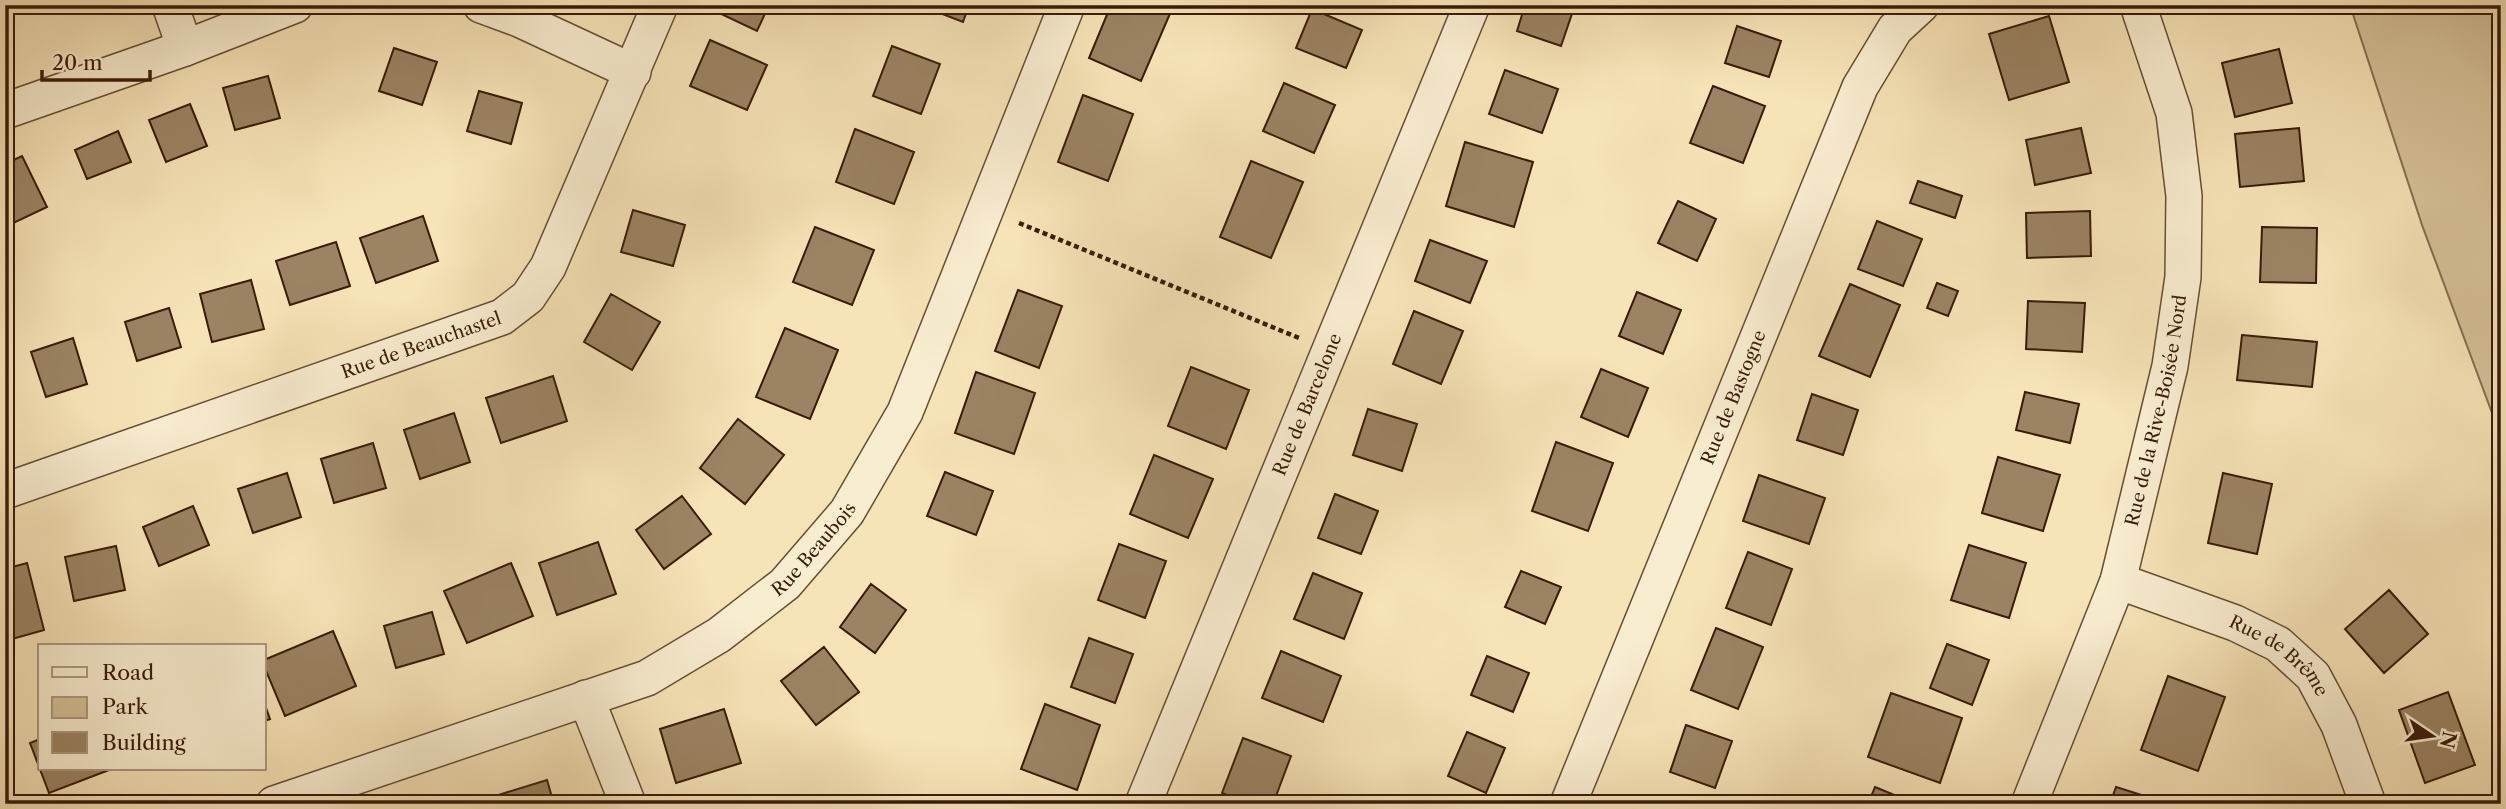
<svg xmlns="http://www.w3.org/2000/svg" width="2506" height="809" font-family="'Libre Caslon Text',serif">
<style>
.green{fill:#d6c199;stroke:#886e51;stroke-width:2}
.building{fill:#9b8363;stroke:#391b09;stroke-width:2}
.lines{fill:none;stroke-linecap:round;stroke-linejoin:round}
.minor-casing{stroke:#684d34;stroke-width:38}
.path{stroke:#391b09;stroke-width:4.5;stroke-dasharray:5 3.5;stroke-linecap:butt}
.minor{stroke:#f9edd0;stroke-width:35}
.labels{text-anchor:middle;stroke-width:6;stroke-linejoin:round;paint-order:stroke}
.street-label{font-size:18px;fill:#391b09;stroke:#f9edd0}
</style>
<rect width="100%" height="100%" fill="#f6e3b7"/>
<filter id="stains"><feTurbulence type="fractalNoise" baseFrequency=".00286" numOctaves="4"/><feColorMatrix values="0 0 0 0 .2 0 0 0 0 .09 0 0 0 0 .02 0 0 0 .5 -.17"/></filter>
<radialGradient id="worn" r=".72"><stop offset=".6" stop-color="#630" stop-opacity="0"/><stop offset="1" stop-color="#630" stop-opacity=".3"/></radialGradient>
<!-- green -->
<path class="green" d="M2350,5H2501V437L2422,225Z"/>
<!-- building -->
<path class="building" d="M720,5H769L757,31L717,12Z
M919,5H969L963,22Z
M1111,5H1163L1172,9L1141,81L1089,58Z
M1525,5H1575L1561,46L1517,31Z
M2207,5H2235L2209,12Z
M1312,9L1362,30L1346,68L1296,48Z
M2049,16L2069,82L2009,100L1989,34Z
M1737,26L1781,41L1769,77L1725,63Z
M710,40L767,65L747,110L690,86Z
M892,46L940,64L921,114L873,96Z
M394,48L437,62L422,105L379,91Z
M2279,49L2292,103L2235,117L2222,63Z
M1505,70L1558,89L1542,133L1489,114Z
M268,76L280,118L235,130L223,88Z
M1284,83L1335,105L1314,153L1263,131Z
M1713,86L1765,106L1743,163L1690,143Z
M479,91L522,103L511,144L467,131Z
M1083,95L1133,114L1108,181L1058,162Z
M190,104L207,146L166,162L149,120Z
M2081,128L2091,173L2035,185L2026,140Z
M2299,128L2304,181L2240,187L2235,134Z
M855,129L914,152L894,204L836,182Z
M118,131L131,162L87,179L75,150Z
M1465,142L1533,162L1514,227L1446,206Z
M22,156L47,207L5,227V164Z
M1251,161L1303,182L1271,258L1220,237Z
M1918,181L1962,196L1955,218L1910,203Z
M1678,201L1716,219L1697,261L1658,243Z
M633,210L685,225L673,266L621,252Z
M2090,211L2091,256L2027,258L2026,213Z
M423,216L438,261L376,283L360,238Z
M1877,221L1922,239L1903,286L1858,269Z
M815,227L874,250L852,305L793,282Z
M2262,227L2317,228L2316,283L2260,282Z
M1430,240L1487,261L1470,303L1415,281Z
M336,242L350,286L290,305L276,261Z
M251,280L264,329L212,342L200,294Z
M1937,283L1958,291L1948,316L1927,308Z
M1850,284L1900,305L1870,377L1819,356Z
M1018,290L1062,306L1039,368L995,351Z
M1637,292L1681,310L1663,354L1619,336Z
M611,294L660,322L632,370L584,342Z
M2028,301L2085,303L2082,352L2026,349Z
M169,308L181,347L137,361L125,322Z
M1414,311L1463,331L1441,384L1393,364Z
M785,328L838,350L810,419L756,397Z
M2242,335L2317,342L2312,387L2237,380Z
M73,338L87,384L46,397L31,352Z
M1191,367L1249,390L1226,449L1168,426Z
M1601,369L1648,388L1628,437L1581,417Z
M976,372L1035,393L1014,454L955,433Z
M553,376L567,421L501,443L486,398Z
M2025,392L2079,404L2070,443L2016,430Z
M1812,394L1858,410L1843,455L1797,440Z
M1368,409L1417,424L1402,471L1353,455Z
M454,413L470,462L420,479L404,430Z
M738,419L784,455L745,504L700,468Z
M1556,442L1613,463L1588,531L1532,511Z
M373,443L386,488L334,503L321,459Z
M1154,455L1213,479L1188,538L1130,514Z
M1998,457L2060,475L2043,531L1982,513Z
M945,472L993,491L976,535L927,516Z
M287,473L301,517L253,533L238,489Z
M2223,473L2272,484L2257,554L2208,543Z
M1759,475L1825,498L1809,544L1743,521Z
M1335,494L1378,511L1361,554L1318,538Z
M682,496L711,534L664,569L636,530Z
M193,506L209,545L159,566L143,527Z
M598,542L616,594L557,615L539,563Z
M1119,544L1166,561L1145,618L1098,600Z
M1969,545L2026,563L2009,618L1951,600Z
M116,546L125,590L74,601L65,557Z
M1748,552L1792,569L1771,625L1726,608Z
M27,563L44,630L5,641V569Z
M511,563L533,616L467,643L444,591Z
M1521,571L1561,587L1545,624L1505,607Z
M1313,573L1362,593L1344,639L1294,619Z
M871,584L906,610L875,653L840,627Z
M2389,590L2428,634L2384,673L2345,629Z
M432,612L444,654L396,668L384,626Z
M1716,628L1763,647L1738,709L1691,690Z
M333,631L356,686L285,716L264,666V660Z
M1089,638L1133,654L1115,703L1071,687Z
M1947,644L1989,660L1972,705L1930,688Z
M824,647L859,692L816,725L781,681Z
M1281,651L1341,676L1323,722L1262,698Z
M1487,656L1529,673L1513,712L1471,695Z
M2168,676L2225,697L2198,771L2141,750Z
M2448,692L2475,765L2425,783L2399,710Z
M1891,693L1962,718L1940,783L1868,757Z
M264,702L270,719L264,721Z
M1045,704L1100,725L1077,790L1021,769Z
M724,709L741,763L676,783L660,729Z
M1686,725L1732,741L1715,788L1670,772Z
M1467,732L1505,748L1486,793L1448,776Z
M1243,738L1291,756L1273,804H1251L1222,793Z
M40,739V769L109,770L49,793L30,743Z
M5,777L15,804H5Z
M547,780L554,804H484L482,800Z
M1875,787L1916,804H1868Z
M2116,787L2170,804H2110Z"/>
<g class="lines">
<defs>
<g id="minor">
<path d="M170,5L185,48"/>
<path d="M481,5L519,19L633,72"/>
<path d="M5,111L185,48L295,5"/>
<path id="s1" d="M5,491L502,317L528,297L548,267L660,5"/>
<path id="s2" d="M2118,581L2235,623L2278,644L2313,676L2339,725L2368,804"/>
<path d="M586,698L628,804"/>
<path id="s3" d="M274,804L647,678L719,635L785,584L847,512L905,412L1067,5"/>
<path id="s4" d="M1143,804L1472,5"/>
<path id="s5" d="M1568,804L1860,87L1895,29L1921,5"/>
<path id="s6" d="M2029,804L2118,581L2170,366L2183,277L2184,196L2174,113L2138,5"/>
</g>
</defs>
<!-- minor casing -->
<use href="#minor" class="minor-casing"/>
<!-- path -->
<path class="path" d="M1019,223L1299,338"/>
<!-- minor -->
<use href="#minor" class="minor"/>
</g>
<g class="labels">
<!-- street labels -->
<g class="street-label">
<text dy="6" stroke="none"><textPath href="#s1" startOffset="441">Rue de Beauchastel</textPath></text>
<text dy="6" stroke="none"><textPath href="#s5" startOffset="439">Rue de Bastogne</textPath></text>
<text dy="6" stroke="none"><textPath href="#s4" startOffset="432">Rue de Barcelone</textPath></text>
<text dy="6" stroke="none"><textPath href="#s6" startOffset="415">Rue de la Rive-Boisée Nord</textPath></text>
<text dy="6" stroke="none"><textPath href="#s3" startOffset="606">Rue Beaubois</textPath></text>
<text dy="6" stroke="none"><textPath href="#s2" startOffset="180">Rue de Brême</textPath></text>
</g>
</g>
<!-- margin -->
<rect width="2506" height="809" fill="none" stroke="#f6e3b7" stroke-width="28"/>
<rect x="7" y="7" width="2492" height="795" fill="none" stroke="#391b09" stroke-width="3.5"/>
<rect x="14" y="14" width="2478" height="781" fill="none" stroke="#391b09" stroke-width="2"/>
<!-- legend -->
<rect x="38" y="644" width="228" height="126" fill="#f9edd0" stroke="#ac9980" stroke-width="2"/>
<rect x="52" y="667" width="35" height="10" fill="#f9edd0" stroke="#ac9980" stroke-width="2"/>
<text x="102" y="680" font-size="21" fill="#391b09">Road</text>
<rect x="52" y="697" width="35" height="21" fill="#d6c199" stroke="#ac9980" stroke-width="2"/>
<text x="102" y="714" font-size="21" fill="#391b09">Park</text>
<rect x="52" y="732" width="35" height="21" fill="#9b8363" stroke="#ac9980" stroke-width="2"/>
<text x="102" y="750" font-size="21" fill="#391b09">Building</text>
<!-- north arrow -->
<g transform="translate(2432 736) rotate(103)" stroke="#f9edd0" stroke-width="5" paint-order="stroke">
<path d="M0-5L12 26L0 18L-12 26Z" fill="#391b09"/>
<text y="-10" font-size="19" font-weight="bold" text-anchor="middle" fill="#391b09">N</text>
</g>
<!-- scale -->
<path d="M42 70v10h108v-10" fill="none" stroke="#391b09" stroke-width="3.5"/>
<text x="52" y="70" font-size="21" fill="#391b09" stroke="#f9edd0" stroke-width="5" paint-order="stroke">20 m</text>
<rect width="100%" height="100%" filter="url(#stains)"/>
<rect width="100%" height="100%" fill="url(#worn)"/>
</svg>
